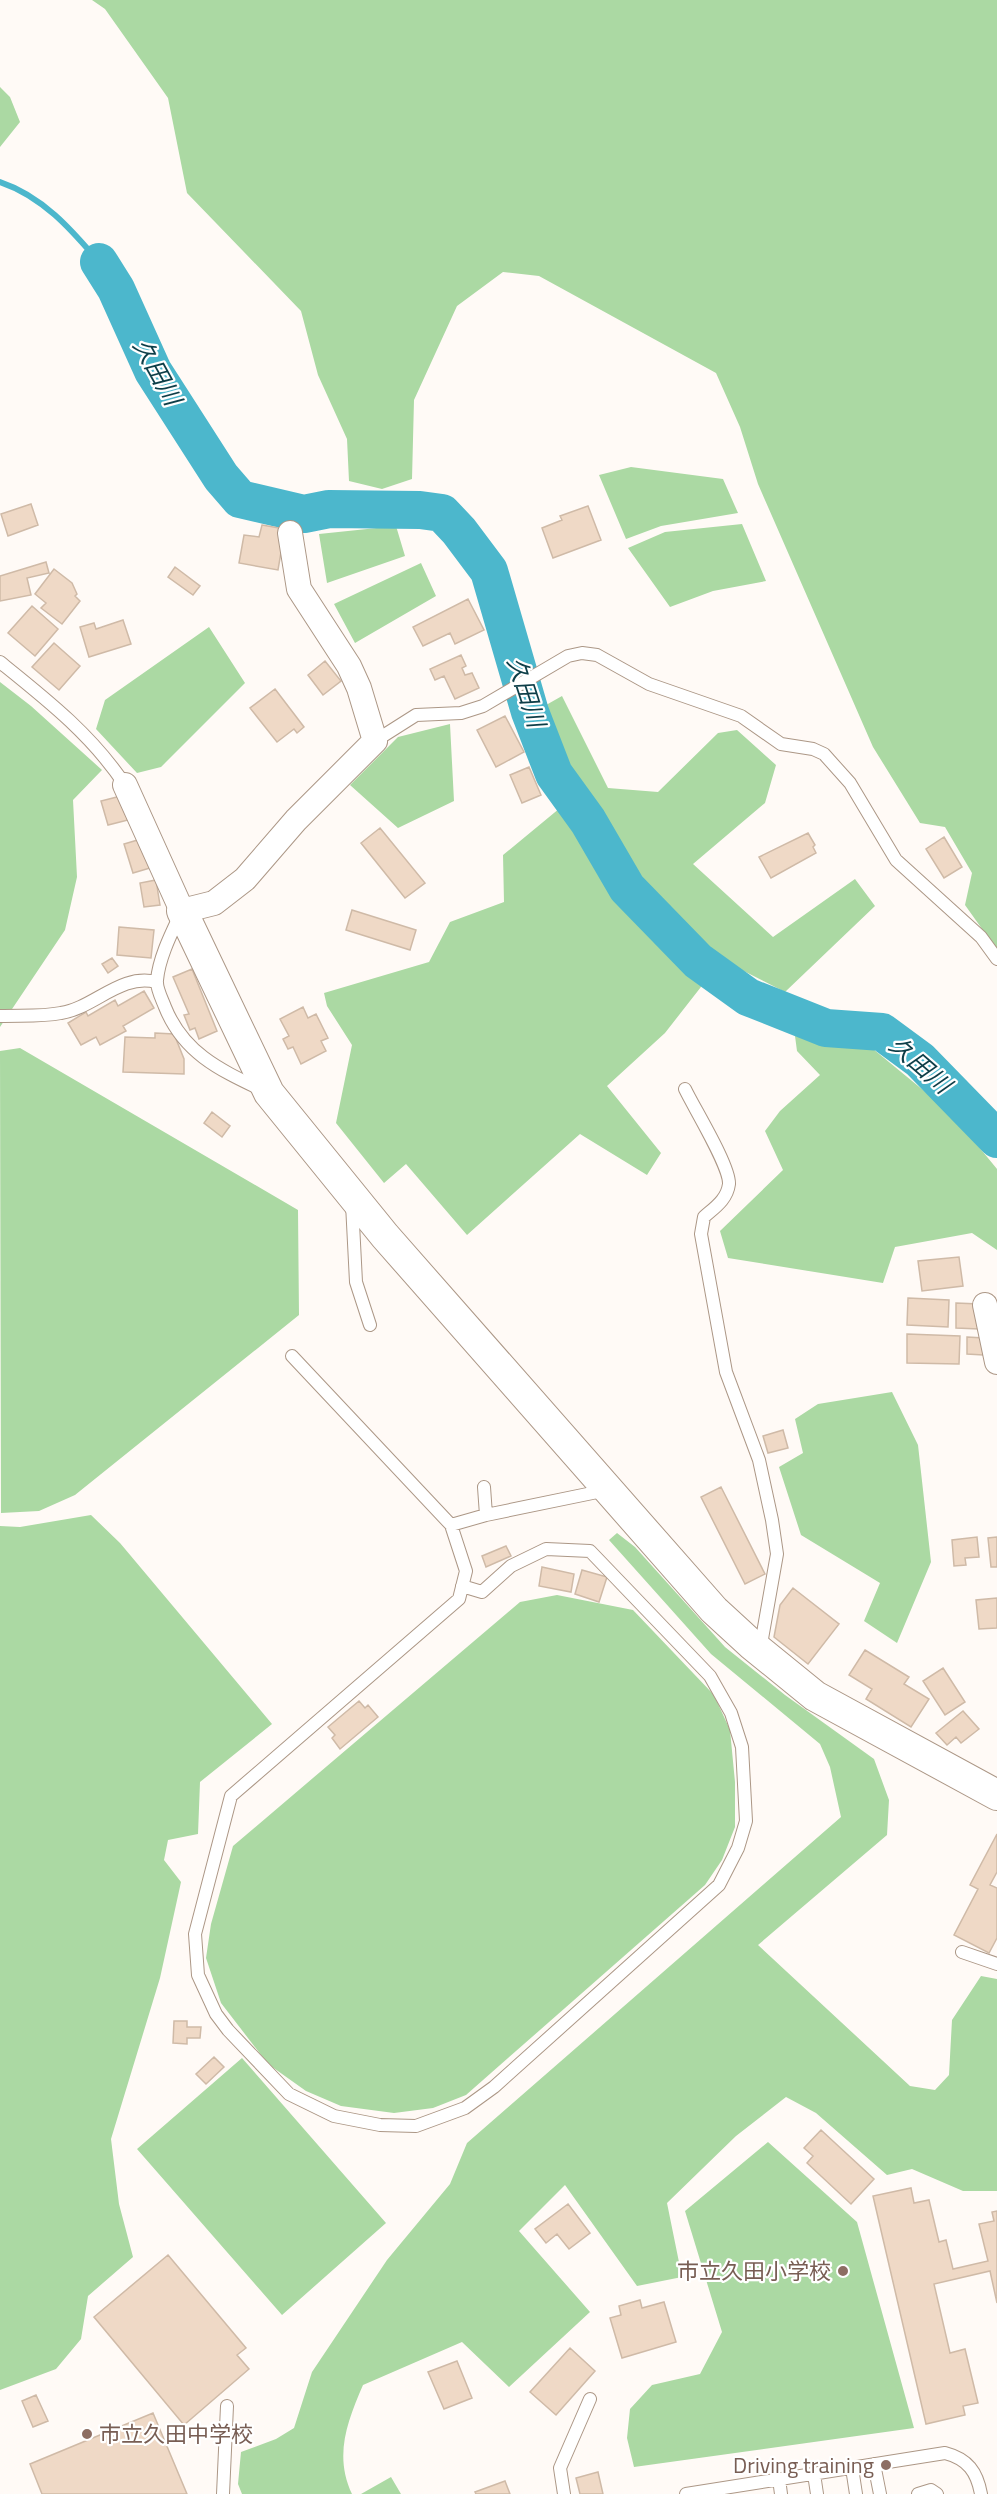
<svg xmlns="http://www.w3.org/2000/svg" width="997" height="2494" font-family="'Titillium Web','Noto Sans JP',sans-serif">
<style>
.green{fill:#abd9a3}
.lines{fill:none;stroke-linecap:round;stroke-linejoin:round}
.stream{stroke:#4cb7cc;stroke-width:6}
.river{stroke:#4cb7cc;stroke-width:38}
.building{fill:#efd9c6;stroke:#cfbaa7;stroke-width:1.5}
.service-casing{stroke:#ac9786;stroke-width:14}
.minor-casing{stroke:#ac9786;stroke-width:26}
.tertiary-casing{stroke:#ac9786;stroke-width:32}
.service{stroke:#fff;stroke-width:12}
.minor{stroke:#fff;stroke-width:24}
.tertiary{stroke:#fff;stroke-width:30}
.education-dot{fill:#8d6e63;stroke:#fff;stroke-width:2}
.labels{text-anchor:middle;stroke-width:4.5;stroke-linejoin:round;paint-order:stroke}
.education-label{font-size:22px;fill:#785e54;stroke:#fff;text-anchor:end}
.water-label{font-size:24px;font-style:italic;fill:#0d3e48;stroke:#fff}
</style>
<rect width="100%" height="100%" fill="#fffaf6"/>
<!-- green -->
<path class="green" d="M92,0H997V950L965,905L972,873L945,827L920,823L873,747L758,484L740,427L716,373L539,276L503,272L457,306L414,400L412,479L382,489L349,481L347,439L318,375L301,311L187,193L168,98L105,9Z
M0,87L10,97L20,122L0,147Z
M631,467L723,479L738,513L661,526L626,539L599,475Z
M742,524L766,581L713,591L670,607L628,548L665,532Z
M396,526L405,556L327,583L319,534Z
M421,563L436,596L355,643L334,604Z
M209,627L245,683L161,767L137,773L96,729L105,700Z
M0,682L31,706L102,770L73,800L77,877L65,930L0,1027Z
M562,696L608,788L658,792L718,733L737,730L776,765L765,803L693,864L773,937L855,879L875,906L785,992L722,960L665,1033L607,1086L661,1153L647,1175L580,1134L467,1235L406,1164L384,1183L336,1123L352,1045L327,1006L324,993L429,962L450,922L504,902L503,855L583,789L539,709Z
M450,724L454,801L398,828L350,785L398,737Z
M795,1036L867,1044L951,1113L997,1169V1250L972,1233L895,1247L883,1283L728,1258L720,1231L783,1170L765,1131L780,1111L820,1075L797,1051Z
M20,1048L298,1210L299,1315L75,1495L39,1511L1,1513L0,1051Z
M892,1392L918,1445L931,1562L897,1643L864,1621L880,1583L801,1535L779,1467L803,1453L795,1419L818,1404Z
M91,1515L120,1543L272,1724L200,1782L198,1834L168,1840L164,1860L181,1882L160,1978L111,2139L119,2204L133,2257L88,2296L81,2339L56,2369L0,2390V1526L20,1527Z
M617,1533L635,1547L725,1647L785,1695L874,1759L889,1800L887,1835L758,1945L910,2086L935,2090L949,2075L952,2020L981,1976L997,1979V2191H963L912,2169L887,2175L816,2113L786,2097L736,2136L667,2203L682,2277L637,2286L565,2185L519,2231L590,2312L509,2387L462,2342L363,2385C347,2422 334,2456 352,2494H242L238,2484L241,2452L276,2439L294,2428L312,2372L387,2260L450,2184L467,2143L841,1817L830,1767L820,1744L711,1654L609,1540Z
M557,1595L633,1610L714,1695L730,1730L735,1782V1827L722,1860L705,1885L466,2095L433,2108L394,2113L341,2106L306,2091L268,2064L221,2003L206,1958L211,1924L233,1846L520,1602Z
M242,2058L386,2223L282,2315L137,2149Z
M768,2142L857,2222L914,2428L634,2467L627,2438L630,2409L652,2385L700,2374L722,2332L685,2211Z
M391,2477L401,2494H361Z"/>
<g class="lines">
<!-- stream -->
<path class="stream" d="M0,182C42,196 71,229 99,262"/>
<!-- river -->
<path class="river" d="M99,262L116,289L153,371L221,477L240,499L304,514L329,509L420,510L442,513L459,531L489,571L530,712L554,774L588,821L627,888L698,961L748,997L826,1028L882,1032L920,1060L997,1139"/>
</g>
<!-- building -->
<path class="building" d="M31,504L38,525L8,536L1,514Z
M588,506L601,540L553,558L542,528L562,520L560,516Z
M262,525L285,529L278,570L239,563L244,535L259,537Z
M46,562L49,573L27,578L31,595L0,601V576Z
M175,567L200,586L193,595L168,577Z
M54,569L72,583L77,594L75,596L80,601L62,624L41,608L46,603L35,594Z
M468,599L484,630L455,644L450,633L423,646L413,627Z
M32,606L58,629L35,656L8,633Z
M123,620L131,644L89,657L80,627L94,623L96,629Z
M54,643L80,666L59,690L32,667Z
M461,655L466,666L462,668L465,675L472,673L479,688L455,699L444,676L435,680L430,669Z
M325,661L341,681L323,695L308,675Z
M275,689L304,727L297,733L294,729L277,742L250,708Z
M505,716L524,752L496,767L477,730Z
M529,767L541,795L522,803L510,775Z
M121,796L128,820L108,825L101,801Z
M380,828L425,883L405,898L361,843Z
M808,833L815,845L813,847L816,853L771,878L759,857Z
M944,837L962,867L944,878L926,849Z
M141,839L150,868L133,873L124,844Z
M156,880L160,905L144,907L140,883Z
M352,910L416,930L410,950L346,930Z
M119,927L154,930L151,958L117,955Z
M112,958L118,966L108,973L102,964Z
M192,969L217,1031L199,1039L195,1028L190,1030L184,1015L189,1014L173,977Z
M144,991L154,1008L123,1026L126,1031L100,1045L96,1037L81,1045L68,1023L86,1012L88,1016L115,1000L118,1006Z
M303,1007L308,1018L316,1014L328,1038L321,1041L326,1051L301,1064L293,1047L288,1049L283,1039L289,1036L280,1019Z
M155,1033L174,1034L184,1059V1074L123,1072L125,1037L155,1038Z
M212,1112L230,1126L222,1137L204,1123Z
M959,1257L963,1286L922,1291L918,1261Z
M908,1298L949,1300L948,1327L907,1325Z
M956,1303L979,1304V1329L956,1328Z
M907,1334L960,1336L959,1364L907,1363Z
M967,1337L984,1338L983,1355L967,1354Z
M783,1430L788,1448L768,1453L763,1436Z
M721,1487L765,1574L745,1584L701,1497Z
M977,1537L979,1557L965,1558L966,1565L954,1566L952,1540Z
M997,1537V1567H991L988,1538Z
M506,1546L511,1556L486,1567L482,1556Z
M542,1567L574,1574L571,1592L539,1586Z
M582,1570L607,1577L599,1602L575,1594Z
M793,1588L839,1624L808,1664L774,1637L780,1605Z
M997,1598V1628L979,1629L976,1600Z
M865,1650L909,1677L904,1684L929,1699L911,1727L866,1699L872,1689L849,1675Z
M943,1668L965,1702L945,1715L923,1681Z
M359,1701L365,1708L368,1705L378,1717L340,1749L332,1738L335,1735L328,1727Z
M963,1711L979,1729L961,1743L956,1737L947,1745L936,1733Z
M997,1834V1872L990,1885L997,1888V1938L989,1953L954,1935L978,1889L970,1885Z
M174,2021H187V2027H201L200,2038H187V2044L173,2043Z
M214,2057L224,2067L206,2084L196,2074Z
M821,2130L874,2179L851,2204L807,2163L813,2156L804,2148Z
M911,2188L914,2203L929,2200L939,2242L946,2240L953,2269L988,2261L979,2224L994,2221L992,2212L997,2211V2303L990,2271L934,2284L950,2353L965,2349L978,2403L963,2406L965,2415L926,2424L873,2196Z
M568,2204L590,2233L569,2249L557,2234L546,2243L535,2229Z
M168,2255L246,2348L237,2355L249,2369L184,2425L94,2317Z
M640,2300L642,2308L664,2302L676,2342L622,2358L610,2318L621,2315L619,2306Z
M570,2348L595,2371L556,2415L530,2392Z
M457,2361L472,2398L444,2409L428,2372Z
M36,2395L48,2421L33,2427L22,2401Z
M153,2413L187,2494H42L30,2464Z
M598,2472L603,2494H580L576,2478Z
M505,2481L510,2494H476L475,2492Z"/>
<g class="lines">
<defs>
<path id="service" d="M0,662C46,699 92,735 125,785
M375,741L416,715L461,713L483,706L568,656L582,653L597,655L649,684L741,716L781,744L813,749L824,754L850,783L896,860L981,937L997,959
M180,915C171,934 159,958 157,980C156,988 162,999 165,1007C183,1052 218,1069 260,1089
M0,1016C20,1015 41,1017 61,1013C94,1008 121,973 156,982
M685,1089C694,1108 730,1166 729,1184C727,1200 714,1208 704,1217L701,1234L726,1372L759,1460L772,1520L777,1554L760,1650
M352,1204L356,1282L370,1325
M292,1356L451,1525L486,1515L607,1490
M484,1487L486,1515
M451,1525L466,1571L459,1599L231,1796L195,1934L198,1975L216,2014L228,2030L289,2094L334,2116L380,2125L416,2126L465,2108L494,2087L719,1885L738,1848L746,1821L742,1747L731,1713L710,1676L590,1551L546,1549L511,1566L482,1592L462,1586
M962,1952L997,1964
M874,2464L880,2494
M852,2468L856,2494
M814,2474L817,2494
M779,2479L781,2494
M223,2494L227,2406
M564,2494L560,2468L590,2399
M686,2494L945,2453C968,2459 977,2472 981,2494
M918,2494L931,2490L937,2494"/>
<path id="minor" d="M125,785L182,911L214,903L245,879L296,820L375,741L359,688L349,666L299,589L290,533
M985,1305L997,1362"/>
<path id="tertiary" d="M182,911L269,1093L385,1236L714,1610L751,1644L815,1696L997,1795"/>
</defs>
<!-- service casing -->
<use href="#service" class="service-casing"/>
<!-- minor casing -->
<use href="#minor" class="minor-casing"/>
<!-- tertiary casing -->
<use href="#tertiary" class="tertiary-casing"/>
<!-- service -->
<use href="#service" class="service"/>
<!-- minor -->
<use href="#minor" class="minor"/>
<!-- tertiary -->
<use href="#tertiary" class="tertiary"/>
</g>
<!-- markers -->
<g class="education-dot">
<circle cx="843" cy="2271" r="6"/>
<circle cx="87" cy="2434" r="6"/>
<circle cx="886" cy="2465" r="6"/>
</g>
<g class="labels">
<!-- education labels -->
<g class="education-label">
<text x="831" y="2279">市立久田小学校</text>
<text x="99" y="2442" text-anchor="start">市立久田中学校</text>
<text x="874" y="2473">Driving training</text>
</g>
<!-- water labels -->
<g class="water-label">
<text transform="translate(157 372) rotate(61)" y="8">久田川</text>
<text transform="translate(526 692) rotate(72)" y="8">久田川</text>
<text transform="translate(920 1065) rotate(41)" y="8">久田川</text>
</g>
</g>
</svg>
